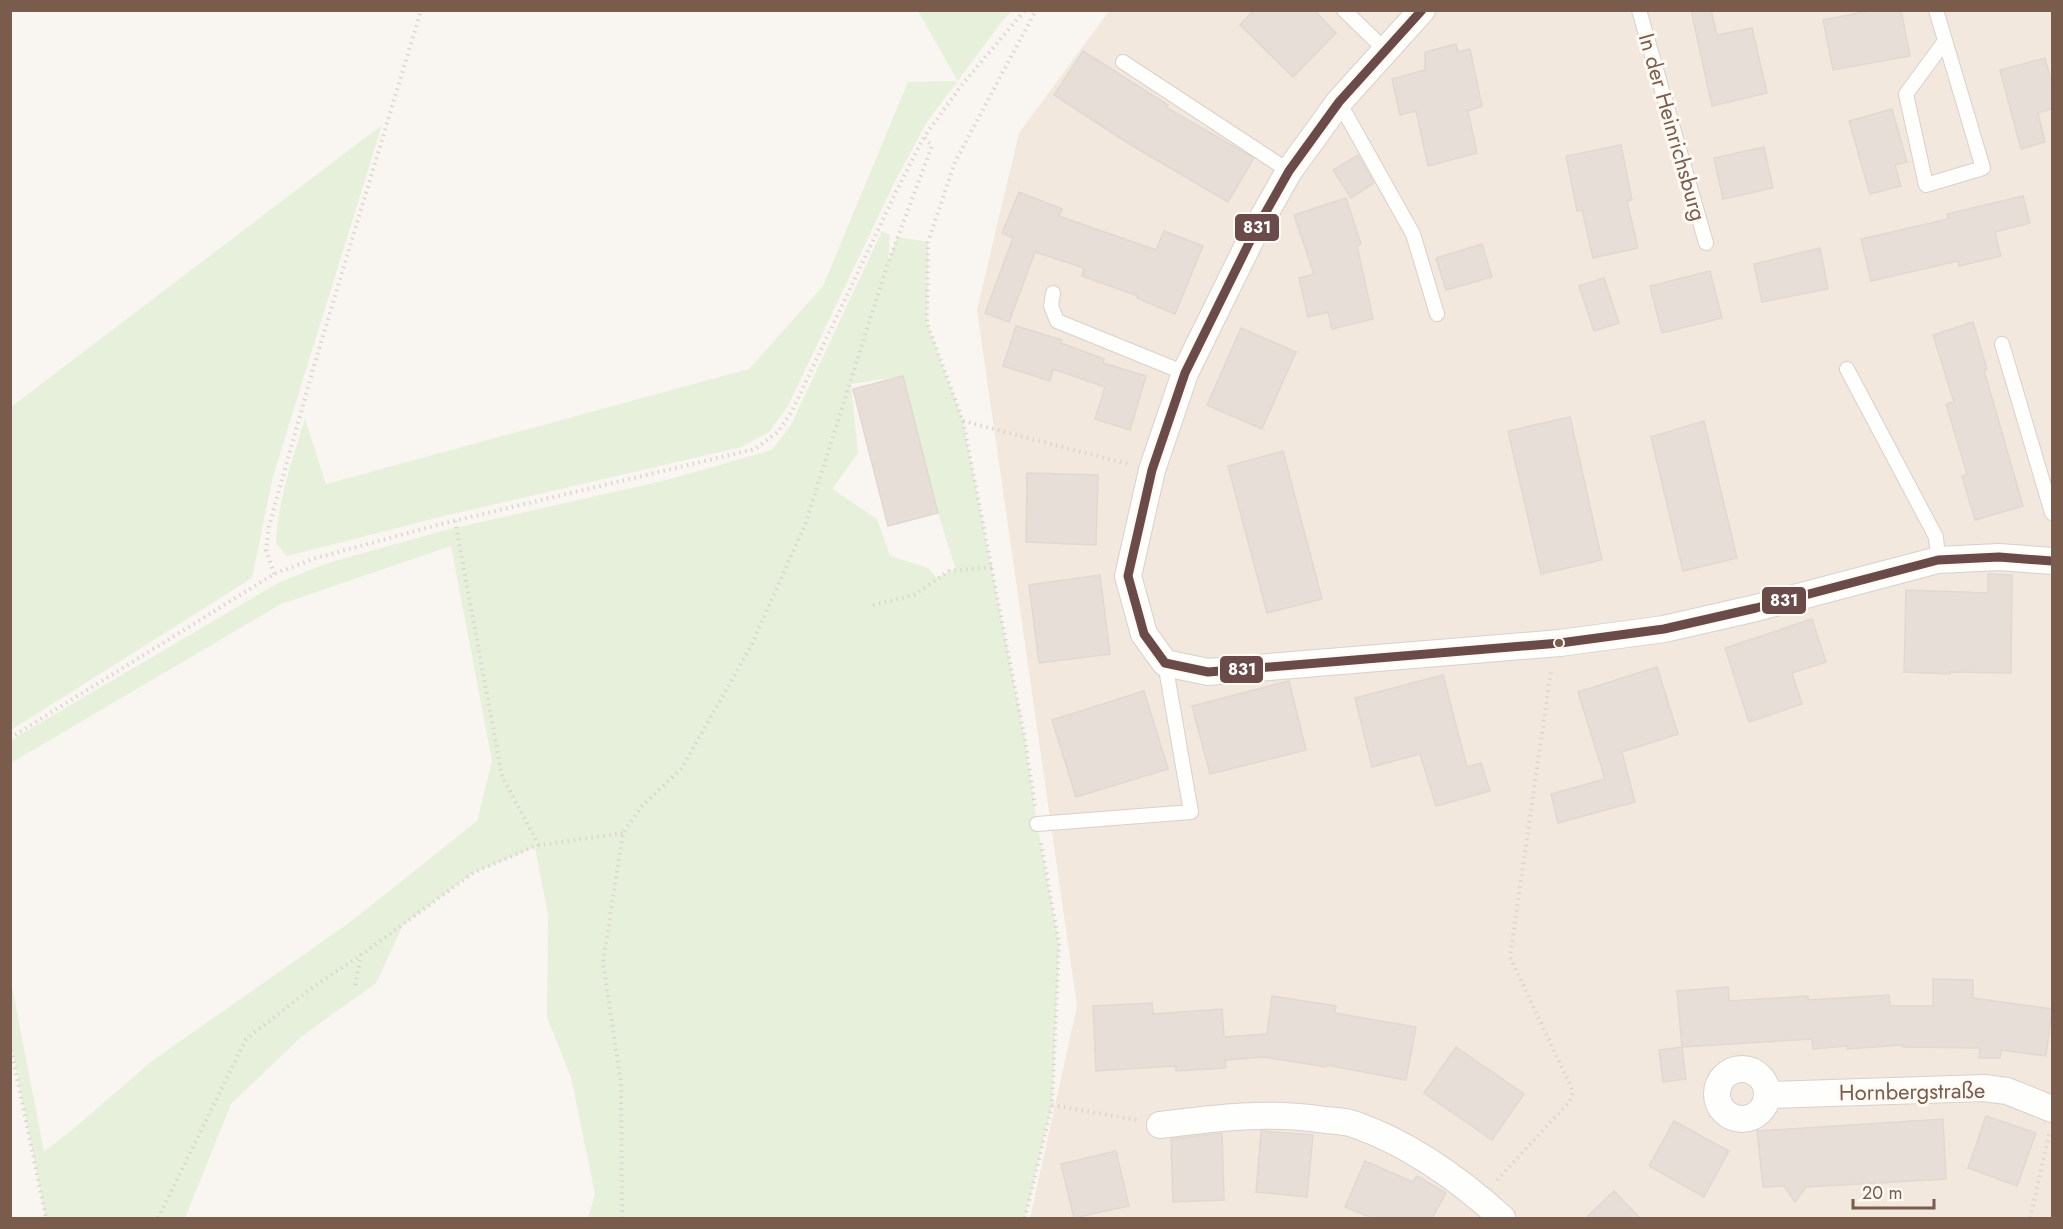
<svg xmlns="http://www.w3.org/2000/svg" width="2063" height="1229" font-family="Jost,sans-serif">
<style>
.residential{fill:#f2e8de}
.green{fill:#e7f0db;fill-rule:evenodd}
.building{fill:#e6ded7;stroke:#e2d8d2;stroke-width:1.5}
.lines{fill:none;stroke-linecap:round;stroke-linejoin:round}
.service-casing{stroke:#d7d1cb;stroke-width:16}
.minor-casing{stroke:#d7d1cb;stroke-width:28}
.path{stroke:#dcd5d0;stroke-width:4;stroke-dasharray:1.5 4.5;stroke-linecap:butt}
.service{stroke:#fefefd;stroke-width:14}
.minor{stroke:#fefefd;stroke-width:26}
.bus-1-casing{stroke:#fffaf3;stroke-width:14}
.bus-1{stroke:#6a4b49;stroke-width:9}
.bus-dot{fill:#7a5c4d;stroke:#fffaf3;stroke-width:2}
.labels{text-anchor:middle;stroke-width:6;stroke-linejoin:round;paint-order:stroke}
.street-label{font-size:22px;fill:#7a5c4d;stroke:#fffaf3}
.line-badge{stroke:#fffaf3;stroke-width:2}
.badge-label{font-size:16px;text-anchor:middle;font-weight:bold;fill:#fff}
</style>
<rect width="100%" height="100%" fill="#f9f5f0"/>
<!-- residential -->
<path class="residential" d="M1109,11H2052V1218H1030L1077,1006L977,310L1019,133Z"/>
<!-- green -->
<path class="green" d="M918,11H1012L1003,20L927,122L896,179L788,406L769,432L741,447L444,516L287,556L276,543C278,500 292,460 305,419L326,484L749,369L823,286L908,82L958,81Z
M382,125L273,476L252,578L11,730V407Z
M882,231L890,235L888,262L897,237L928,242L927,323L963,421L1025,740L1037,824L1059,944L1052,1105L1025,1218H588L595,1194L571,1077L547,1017L548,915L535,847L473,873L403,925L376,983L302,1036L231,1104L185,1218H46L11,1044L10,976L44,1152L78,1125L152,1061L349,923L477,821L492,761L451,546L281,604L11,763V740L278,583L328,563L446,530L667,480L772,450L791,425ZM902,376L938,513L956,570L949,571L937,578L928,568L890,556L877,519L832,489L858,453L851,384Z"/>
<!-- building -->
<path class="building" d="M1254,10H1314L1336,33L1293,77L1240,25Z
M1691,10H1711L1717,35L1752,28L1767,93L1712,106Z
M1874,10H1901L1910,56L1833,70L1823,20Z
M1456,44L1458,52L1470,49L1482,106L1468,111L1477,153L1428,166L1416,111L1400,115L1392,79L1425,70V52Z
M1083,51L1168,105L1167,108L1254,158L1228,202L1131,145L1054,95Z
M2045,58L2052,84V109L2038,113L2045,142L2021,149L2000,70Z
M1892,109L1907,162L1895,165L1901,186L1870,194L1849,121Z
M1621,145L1632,200L1627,201L1638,248L1593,258L1582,210L1577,211L1566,156Z
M1764,147L1773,188L1723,199L1714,158Z
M1358,155L1374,183L1351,198L1333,170Z
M1019,192L1062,209L1059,216L1156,250L1164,231L1203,246L1175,314L1137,298L1138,296L1082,276L1084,268L1035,252L1009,322L985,313L1013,238L1002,233Z
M2023,196L2030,223L1995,232L2001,256L1959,266L1958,261L1871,281L1861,239L1948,219L1947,214Z
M1346,198L1361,244L1357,246L1373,319L1332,329L1328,312L1308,317L1299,278L1314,274L1294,215Z
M1482,244L1492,277L1446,290L1436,258Z
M1820,248L1828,289L1762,302L1754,264Z
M1710,271L1722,318L1662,333L1650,286Z
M1604,278L1619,323L1594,331L1579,286Z
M1973,322L1987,369L1984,370L2023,506L1975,520L1962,476L1967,474L1946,404L1954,402L1933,335Z
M1016,326L1062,340L1061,343L1104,359L1103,363L1146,376L1130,430L1095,419L1105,387L1053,369L1050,381L1003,366Z
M1241,328L1296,352L1262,429L1207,405Z
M903,376L938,513L888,526L853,389Z
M1570,417L1602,560L1541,574L1508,431Z
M1704,421L1737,558L1683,571L1651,437Z
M1283,451L1322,599L1267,613L1228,466Z
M1027,473L1098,475L1096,545L1026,542Z
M1988,574L2012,575L2011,673L1950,672V674L1904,672L1906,590L1988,593Z
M1100,575L1110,654L1039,663L1029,585Z
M1812,619L1826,662L1792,673L1802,704L1749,722L1725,648Z
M1657,667L1678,734L1622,752L1635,802L1558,823L1551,794L1605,779L1578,692Z
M1443,675L1467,767L1481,763L1490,791L1436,806L1420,754L1372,767L1355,698Z
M1289,681L1306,750L1210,774L1192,706Z
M1144,691L1168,769L1076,797L1052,720Z
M1933,979L1973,980V998L2052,1009L2046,1056L2001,1050L2000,1058H1979L1980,1048L1903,1047V1045L1847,1049V1046L1813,1049L1812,1039L1682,1047L1677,991L1728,987L1729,1001L1808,996V1000L1889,995L1890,1006H1933Z
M1272,996L1336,1006L1335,1013L1416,1027L1406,1080L1327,1065L1326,1067L1264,1057L1225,1060L1226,1068L1176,1071V1066L1096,1071L1093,1006L1152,1003L1153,1014L1222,1009L1224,1037L1267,1034Z
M1456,1047L1524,1094L1492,1140L1424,1093Z
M1682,1047L1686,1079L1663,1082L1659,1050Z
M1986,1116L2036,1133L2017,1186L1968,1168Z
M1943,1119L1946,1179L1806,1187L1795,1202L1784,1186L1763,1187L1757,1131Z
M1674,1121L1729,1151L1704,1197L1649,1166Z
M1261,1131L1313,1135L1307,1197L1256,1192Z
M1222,1133L1224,1200L1173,1202L1171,1139Z
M1116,1151L1129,1206L1074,1218L1061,1164Z
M1365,1161L1413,1182L1417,1176L1446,1193L1432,1218H1372L1345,1207Z
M1614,1191L1640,1218H1586Z"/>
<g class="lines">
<defs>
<path id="service" d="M1344,10L1385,50
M1639,10L1706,243
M1936,10L1983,168L1926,185L1906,94L1945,41
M1123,62L1289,171
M1339,102L1413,234L1437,314
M1053,293L1051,306L1057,321L1185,373
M2002,344L2052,513
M1847,369L1936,537L1938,560
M1037,824L1191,812L1165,663"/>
<path id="minor" d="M1422,10L1339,102L1289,171L1254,233L1185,373L1152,470L1128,576L1144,634L1165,663L1208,672L1560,643L1664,629L1756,608L1938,560L1999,557L2052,561
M1717 1094a25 25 0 1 1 50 0a25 25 0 1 1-50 0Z
M1767,1095L1984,1088L2007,1091L2052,1109
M1160,1125C1215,1118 1269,1111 1325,1120C1335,1121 1347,1121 1356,1125C1410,1144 1460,1180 1502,1218"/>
</defs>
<!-- service casing -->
<use href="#service" class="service-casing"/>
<!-- minor casing -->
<use href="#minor" class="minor-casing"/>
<!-- path -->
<path class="path" d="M963,421L1128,464
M455,521L502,776L539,846
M274,574L266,550L269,526L314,366L421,10
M873,605L914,595L949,571L992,567
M10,738L274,574L316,558L441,524L755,449L778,432L792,411L895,194L924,137L961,86L1025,10
M1035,806L1025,740L963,421L927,323L928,242L955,162L1036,10
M355,985L361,955L473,873L535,846L623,833
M10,1044L46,1218
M1052,1105L1137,1120
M1497,1180L1570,1101L1573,1091L1510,957L1551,670
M158,1218L246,1039L313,987L361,955
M622,1218L621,1083L603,962L623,833L642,806L682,768L751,646L805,525L887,266L932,146L924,137
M1025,1218L1052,1105L1059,944L1041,843
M2030,1218L2049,1135"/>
<!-- service -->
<use href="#service" class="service"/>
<!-- minor -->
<use href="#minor" class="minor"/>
<defs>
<path id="bus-1" d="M1422,10L1339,102L1289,171L1254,233L1185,373L1152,470L1128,576L1144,634L1165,663L1208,672L1560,643L1664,629L1756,608L1938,560L1999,557L2052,561"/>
</defs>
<!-- bus-1 casing -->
<use href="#bus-1" class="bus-1-casing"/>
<!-- bus-1 -->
<use href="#bus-1" class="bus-1"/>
</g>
<!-- markers -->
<circle class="bus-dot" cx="1559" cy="643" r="5"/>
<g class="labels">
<!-- street labels -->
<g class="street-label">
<text transform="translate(1673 127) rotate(74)" y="8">In der Heinrichsburg</text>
<text transform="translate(1912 1091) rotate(-1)" y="8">Hornbergstraße</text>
</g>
</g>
<g class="line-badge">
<rect x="1234" y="213" width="46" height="29" rx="6" fill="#6a4b49"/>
<rect x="1761" y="586" width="46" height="29" rx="6" fill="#6a4b49"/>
<rect x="1219" y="655" width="45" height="29" rx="6" fill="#6a4b49"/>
</g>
<g class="badge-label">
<text x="1257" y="233">831</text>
<text x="1784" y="606">831</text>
<text x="1242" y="675">831</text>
</g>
<!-- border -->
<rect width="2063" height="1229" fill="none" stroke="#7a5c4d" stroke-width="24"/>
<!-- scale -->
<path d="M1853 1199v9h81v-9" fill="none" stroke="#7a5c4d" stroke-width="3"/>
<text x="1862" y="1199" font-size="18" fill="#7a5c4d" stroke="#fffaf3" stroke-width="4.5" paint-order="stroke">20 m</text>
</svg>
